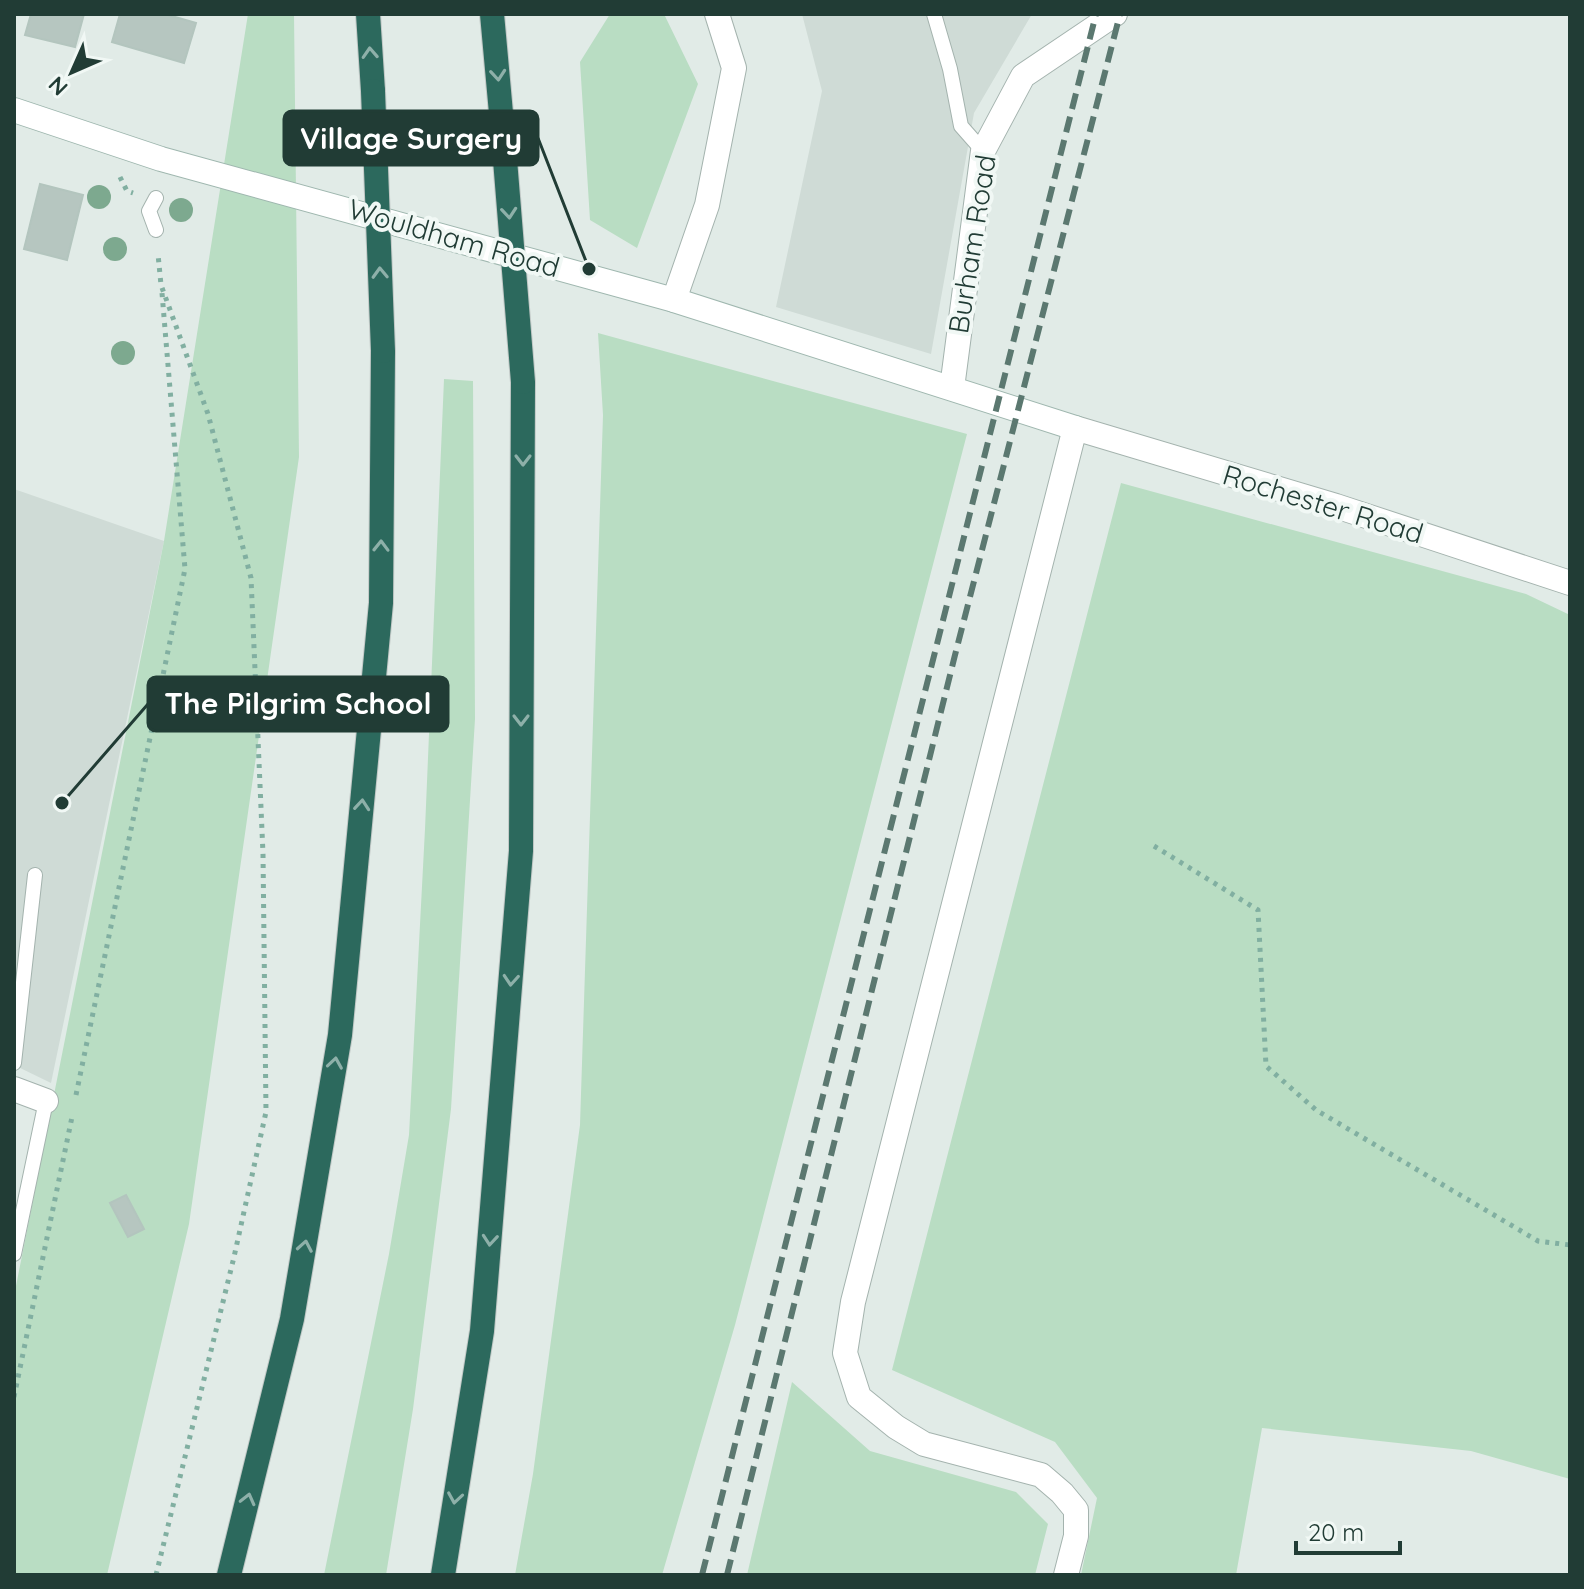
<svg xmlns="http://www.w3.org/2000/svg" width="1584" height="1589" font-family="Quicksand,sans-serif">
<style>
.built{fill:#cfdbd6}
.green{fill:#b9ddc3}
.building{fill:#b6c6c0;stroke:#b3c5be;stroke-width:2}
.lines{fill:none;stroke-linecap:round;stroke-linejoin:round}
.lane-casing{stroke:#a4b3ae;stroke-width:16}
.street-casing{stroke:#a4b3ae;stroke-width:26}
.secondary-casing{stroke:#9fb7af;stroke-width:26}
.highway-casing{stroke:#c1c8c6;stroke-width:26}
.path{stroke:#81afa1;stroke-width:5;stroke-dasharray:4 6;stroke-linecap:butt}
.lane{stroke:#fff;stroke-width:14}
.street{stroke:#fff;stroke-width:24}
.secondary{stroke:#fff;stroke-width:24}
.highway{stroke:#2c695d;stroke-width:24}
.rail{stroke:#5b7870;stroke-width:6;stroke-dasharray:16 8;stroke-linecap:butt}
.highway-bridge-casing{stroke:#c1c8c6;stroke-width:26;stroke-linecap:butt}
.highway-bridge{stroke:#2c695d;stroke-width:24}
.tree{fill:#7da98f}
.oneway{stroke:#8eb0a9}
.labels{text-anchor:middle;stroke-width:8;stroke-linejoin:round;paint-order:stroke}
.street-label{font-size:28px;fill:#213c35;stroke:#f1f8f5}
.leader{fill:none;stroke:#213c35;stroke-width:3}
.callout-dot{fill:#213c35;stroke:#f1f8f5;stroke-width:3}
.callout{fill:#213c35;stroke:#213c35;stroke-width:3}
.callout-label{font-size:30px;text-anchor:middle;font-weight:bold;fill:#fff}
</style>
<rect width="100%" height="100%" fill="#e1ebe7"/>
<!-- built -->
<path class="built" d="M802,14H1032L974,113L931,354L776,307L822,91Z
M14,489L164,541L51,1083L14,1065Z"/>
<!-- green -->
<path class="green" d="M248,14H294L299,457L189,1224L107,1575H14V1296L164,541Z
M610,14H664L698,84L637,248L590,220L580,62Z
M598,333L967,434L735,1325L662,1575H515L533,1474L580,1125L603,415Z
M444,379L473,381L475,719L451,1109L413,1409L386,1575H324L389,1254L409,1135L425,829Z
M1121,483L1526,594L1570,615V1479L1471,1451L1262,1428L1236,1575H1081L1097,1498L1055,1442L892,1370Z
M792,1382L870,1451L1016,1492L1048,1524L1035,1575H747Z"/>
<!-- building -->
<path class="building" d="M31,14H84L75,47L25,35Z
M120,14H165L196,23L184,63L112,42Z
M40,184L83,195L67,260L24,249Z
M126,1195L144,1229L128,1237L110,1203Z"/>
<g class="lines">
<defs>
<path id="lane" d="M934,14L950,69L961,126L983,151
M156,230L149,211L156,198
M14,1063L35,875
M14,1254L46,1101"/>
<path id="street" d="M674,300L707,205L734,68L717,14
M952,388L983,151L1023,76L1115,14
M14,1089L46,1101
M1066,1575L1076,1536V1510L1062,1493L1041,1475L924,1444L896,1427L859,1397L845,1353L853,1302L1075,428L1336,506L1570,583"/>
<path id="secondary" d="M14,110L161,159L674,300L1075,428"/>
<path id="highway" d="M368,14L373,91
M492,14L503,135
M229,1575L292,1319L340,1035L381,603L383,351
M443,1575L482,1331L521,851L523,382"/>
</defs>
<!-- lane casing -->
<use href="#lane" class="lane-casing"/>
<!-- street casing -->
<use href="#street" class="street-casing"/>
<!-- secondary casing -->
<use href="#secondary" class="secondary-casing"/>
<!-- highway casing -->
<use href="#highway" class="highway-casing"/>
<!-- path -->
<path class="path" d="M120,177L127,191L133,193
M1154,846L1258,910L1266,1066L1316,1110L1538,1241L1570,1245
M76,1095L185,569L162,293
M14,1397L72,1117
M156,1575L234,1257L266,1112L263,854L251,578L208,414L161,285L158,254"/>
<!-- lane -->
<use href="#lane" class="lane"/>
<!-- street -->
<use href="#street" class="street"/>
<!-- secondary -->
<use href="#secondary" class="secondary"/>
<!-- highway -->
<use href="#highway" class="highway"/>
<!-- rail -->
<path class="rail" d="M702,1575L1096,14
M727,1575L955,655L1120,14"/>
<defs>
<path id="highway-bridge" d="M373,91L383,351
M503,135L523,382"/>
</defs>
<!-- highway-bridge casing -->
<use href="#highway-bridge" class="highway-bridge-casing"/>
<!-- highway-bridge -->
<use href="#highway-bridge" class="highway-bridge"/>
</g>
<!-- trees -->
<g class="tree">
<circle cx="99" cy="197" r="12"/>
<circle cx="181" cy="210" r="12"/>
<circle cx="115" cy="249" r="12"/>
<circle cx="123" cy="353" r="12"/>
</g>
<!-- one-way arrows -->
<defs><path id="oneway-chevron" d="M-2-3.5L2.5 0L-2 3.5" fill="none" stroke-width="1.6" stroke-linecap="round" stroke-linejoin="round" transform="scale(2)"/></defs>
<g class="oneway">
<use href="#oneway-chevron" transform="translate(370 53) rotate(-93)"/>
<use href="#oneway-chevron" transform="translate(498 75) rotate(85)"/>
<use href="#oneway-chevron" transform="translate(509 213) rotate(85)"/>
<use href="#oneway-chevron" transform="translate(380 273) rotate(-92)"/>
<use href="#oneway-chevron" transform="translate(523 460) rotate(90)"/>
<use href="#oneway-chevron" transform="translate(381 546) rotate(-89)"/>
<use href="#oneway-chevron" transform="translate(521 720) rotate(90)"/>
<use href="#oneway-chevron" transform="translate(362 805) rotate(-85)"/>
<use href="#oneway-chevron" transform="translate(511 980) rotate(94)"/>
<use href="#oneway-chevron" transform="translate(335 1063) rotate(-81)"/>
<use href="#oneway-chevron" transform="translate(490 1240) rotate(95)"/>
<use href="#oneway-chevron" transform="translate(305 1246) rotate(-80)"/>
<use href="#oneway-chevron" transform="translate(455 1498) rotate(99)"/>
<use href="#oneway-chevron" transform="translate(248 1499) rotate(-76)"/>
</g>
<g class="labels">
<!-- street labels -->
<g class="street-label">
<text transform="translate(454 238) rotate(16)" y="10">Wouldham Road</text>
<text transform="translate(972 244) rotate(-81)" y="10">Burham Road</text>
<text transform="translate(1323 504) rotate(17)" y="10">Rochester Road</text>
</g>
</g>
<!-- callouts -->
<path class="leader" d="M589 269L538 138M62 803L148 704"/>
<g class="callout-dot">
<circle cx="589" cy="269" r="8"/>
<circle cx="62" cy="803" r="8"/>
</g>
<g class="callout">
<rect x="284" y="111" width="254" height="54" rx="8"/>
<rect x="148" y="677" width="300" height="54" rx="8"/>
</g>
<g class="callout-label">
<text x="411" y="149">Village Surgery</text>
<text x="298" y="714">The Pilgrim School</text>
</g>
<!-- border -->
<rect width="1584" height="1589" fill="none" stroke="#213c35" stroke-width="32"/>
<!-- north arrow -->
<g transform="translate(72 72) rotate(225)" stroke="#f1f8f5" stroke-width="6" paint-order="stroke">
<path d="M0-6L14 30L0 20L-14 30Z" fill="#213c35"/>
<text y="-12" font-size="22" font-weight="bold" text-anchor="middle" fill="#213c35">N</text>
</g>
<!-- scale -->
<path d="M1296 1541v12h104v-12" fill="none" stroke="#213c35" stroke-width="4"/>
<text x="1308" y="1541" font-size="24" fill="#213c35" stroke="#f1f8f5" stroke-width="6" paint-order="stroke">20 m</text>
</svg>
